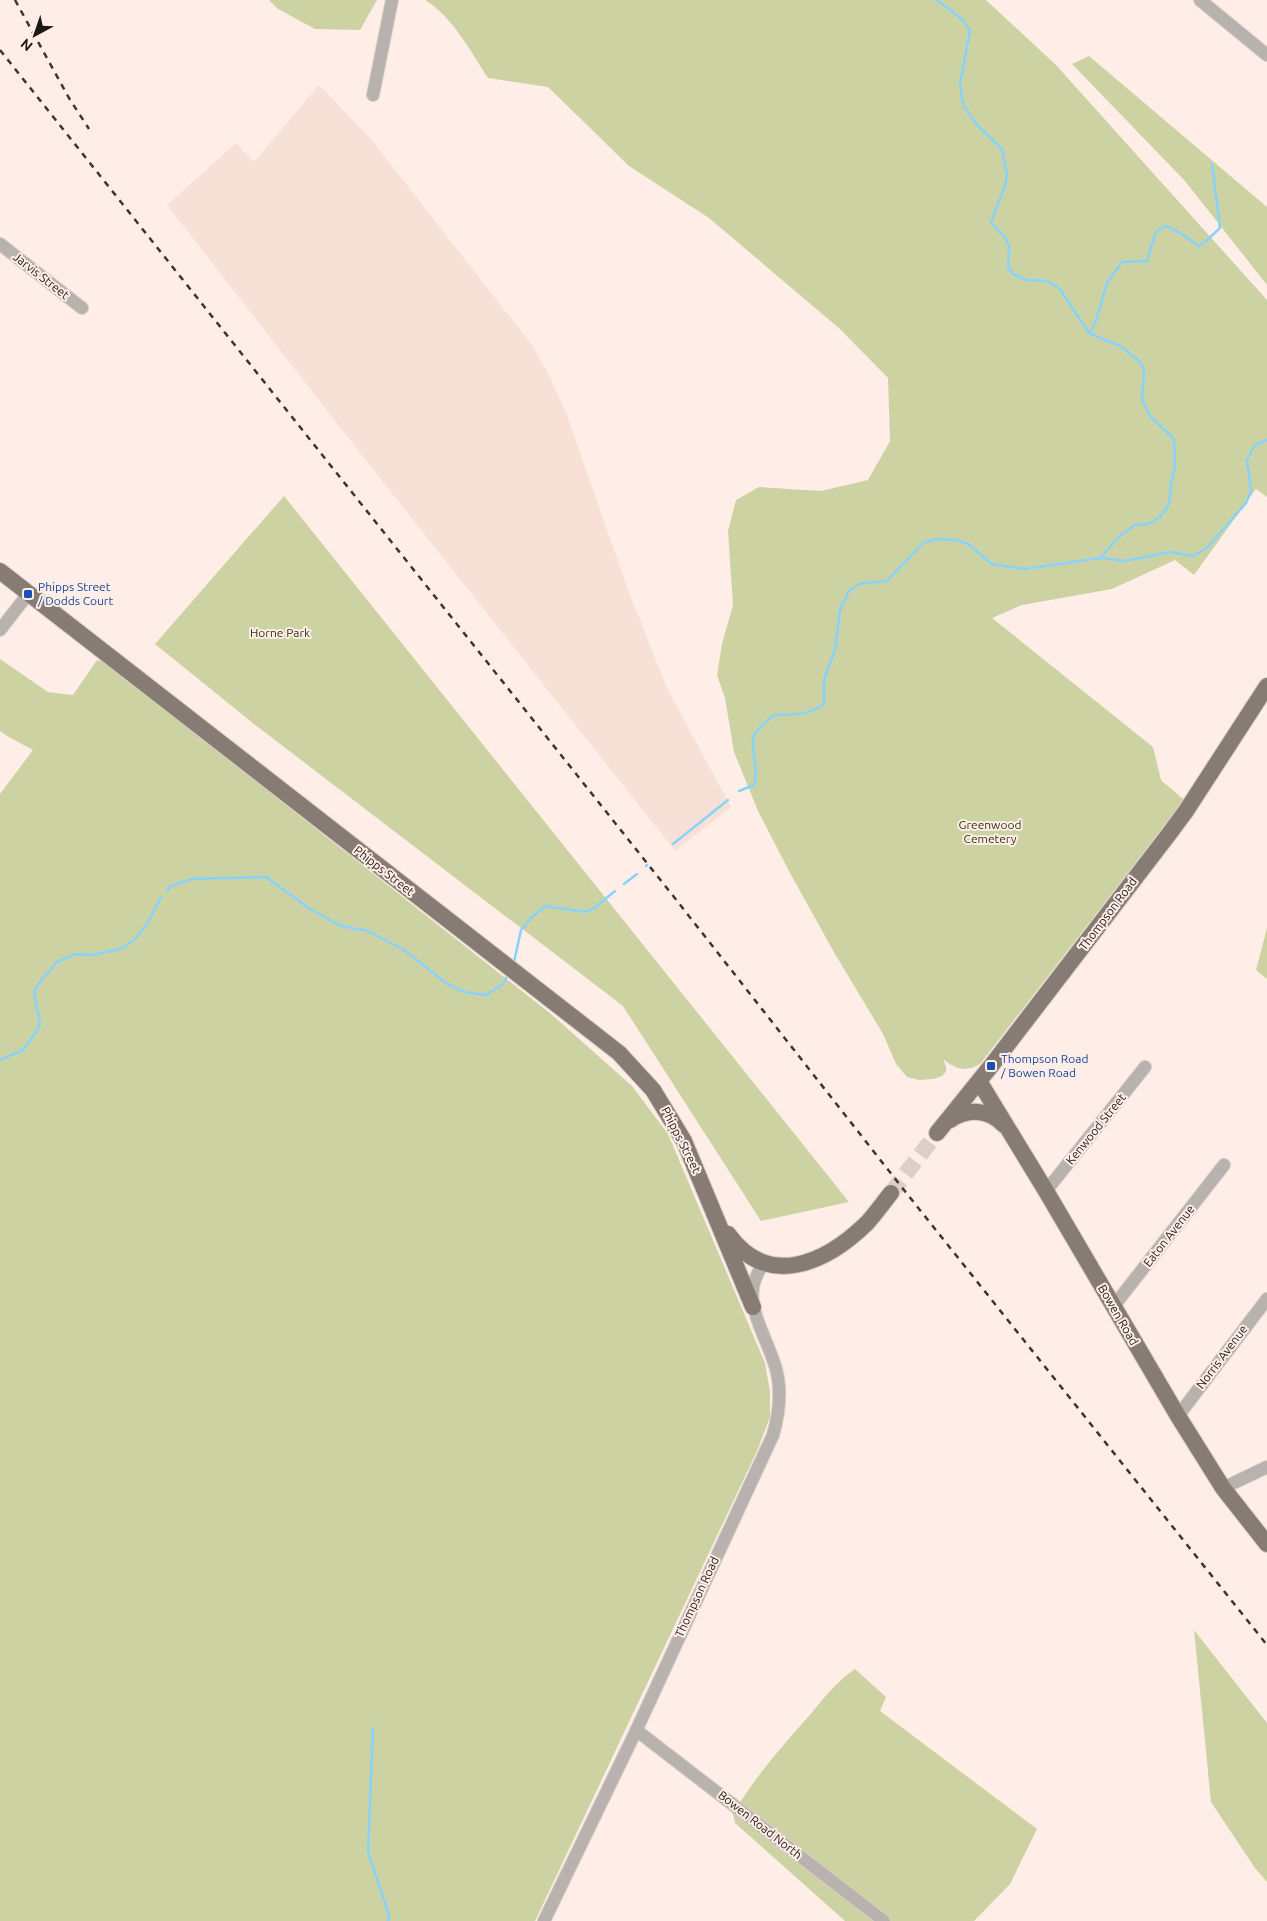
<svg xmlns="http://www.w3.org/2000/svg" width="1267" height="1921" font-family="Ubuntu,sans-serif">
<style>
.built{fill:#f7e0d5}
.green{fill:#cdd2a3}
.lines{fill:none;stroke-linecap:round;stroke-linejoin:round}
.stream{stroke:#88d3fd;stroke-width:2.5}
.major-tunnel{stroke:#dccec8;stroke-width:16;stroke-dasharray:16 8;stroke-linecap:butt}
.minor-casing{stroke:#daccc5;stroke-width:14}
.major-casing{stroke:#daccc5;stroke-width:18}
.minor{stroke:#b7b2ad;stroke-width:12}
.major{stroke:#867c74;stroke-width:16}
.rail{stroke:#3d3533;stroke-width:2.5;stroke-dasharray:6 6;stroke-linecap:butt}
.transit-dot{fill:#1a4fb4;stroke:#feeee7;stroke-width:2}
.labels{text-anchor:middle;stroke-width:4;stroke-linejoin:round;paint-order:stroke}
.street-label{font-size:12px;fill:#1d1715;stroke:#feeee7}
.transit-label{font-size:12px;fill:#164399;stroke:#feeee7;text-anchor:start}
.park-label{font-size:12px;fill:#323414;stroke:#feeee7}
</style>
<rect width="100%" height="100%" fill="#feeee7"/>
<!-- built -->
<path class="built" d="M319,85L370,138L532,345L549,375L568,418L627,587L667,688L731,807L675,851L353,444L167,205L236,143L254,162Z"/>
<!-- green -->
<path class="green" d="M269,0H377L360,30L315,29L278,9Z
M425,0H986L1056,65L1267,300V497L1256,489L1194,575L1175,560L1112,589L1022,605L992,618L1153,747L1161,780L1184,800L980,1064C966,1072 956,1070 943,1059L946,1066V1072L942,1076L933,1079L919,1080L907,1077L896,1064L883,1034L835,954L789,871L758,811L734,752L725,698L717,675L722,644L733,605L728,531L736,500L759,487L821,491L868,480L890,441L888,378L840,329L709,218L629,166L548,87L488,78C471,52 452,16 425,0Z
M1089,56L1267,207V285L1185,181L1072,64Z
M284,496L849,1202L761,1221L623,1006L254,724L155,644Z
M0,659L48,692L73,695L97,660L100,661L102,660L551,1014L632,1086L668,1134L765,1363L770,1392V1417L757,1451L535,1921H0V794L33,750L7,736L0,731Z
M1267,928V979L1256,970Z
M1194,1630L1267,1723V1882L1255,1868L1211,1802Z
M855,1669L886,1697L880,1711L1037,1829L1010,1884L974,1921H845L735,1823L733,1814C754,1778 782,1746 809,1716C823,1699 836,1682 855,1669Z"/>
<g class="lines">
<!-- stream -->
<path class="stream" d="M937,0L963,20L970,31L960,84L963,105L978,126L1002,149L1007,175L1005,186L991,222L1007,240L1009,247L1008,267L1013,274L1026,280L1048,281L1060,289L1089,333L1122,347L1141,363L1144,371L1142,400L1150,416L1174,439L1175,467L1171,484L1169,504L1160,517L1148,524L1135,525L1120,536L1100,558
M1089,333L1095,324L1107,283L1122,262L1147,261L1156,231L1166,226L1179,232L1199,246L1205,242L1220,228L1212,164
M739,791L754,785C760,768 749,748 754,736C757,728 767,721 774,715C792,715 809,715 824,704V680L835,650L840,610L849,591L859,584L887,581L923,543L937,539L955,540L968,544L992,564L1025,569L1100,558L1125,561L1170,552L1193,556L1207,548L1246,503L1251,491L1247,460L1254,446L1267,440
M673,844L728,800
M646,866L647,865
M624,884L637,874
M167,891L171,886L192,879L266,877L307,907L341,926L368,931L404,950L446,983L464,992L486,995L503,984L507,976
M514,962L521,930L530,919L545,906L585,912L593,909L615,891
M0,1060L23,1050L34,1035L40,1024L34,992L39,983L57,962L75,954L93,955L123,948L135,939L147,924L161,897
M373,1728L368,1852L389,1915L388,1921"/>
<!-- major-tunnel -->
<path class="major-tunnel" d="M891,1193L937,1133"/>
<defs>
<path id="minor" d="M1200,0L1267,55
M373,95L392,0
M0,244L82,308
M0,630L28,594
M1046,1191L1145,1067
M1113,1307L1224,1165
M1178,1416L1267,1299
M1223,1488L1267,1467
M636,1730L884,1921
M544,1921L635,1733L773,1435C779,1414 782,1391 776,1369C770,1345 749,1313 753,1288C754,1279 759,1271 763,1263"/>
<path id="major" d="M0,571L619,1053L653,1090L684,1141L753,1307
M979,1081L1046,1191L1178,1416L1223,1488L1267,1544
M950,1120C968,1108 989,1109 1004,1125
M937,1133L991,1066L1169,834L1186,811L1267,686
M728,1234C768,1290 826,1263 867,1223C876,1213 883,1203 891,1193"/>
</defs>
<!-- minor casing -->
<use href="#minor" class="minor-casing"/>
<!-- major casing -->
<use href="#major" class="major-casing"/>
<!-- minor -->
<use href="#minor" class="minor"/>
<!-- major -->
<use href="#major" class="major"/>
<!-- rail -->
<path class="rail" d="M15,0L69,98L89,129
M0,50L674,897L900,1185L1267,1645"/>
</g>
<!-- markers -->
<g class="transit-dot">
<rect x="23" y="589" width="10" height="10" rx="2.5"/>
<rect x="986" y="1061" width="10" height="10" rx="2.5"/>
</g>
<g class="labels">
<!-- street labels -->
<g class="street-label">
<text transform="translate(41 276) rotate(38)" y="4">Jarvis Street</text>
<text transform="translate(384 871) rotate(38)" y="4">Phipps Street</text>
<text transform="translate(1108 914) rotate(-53)" y="4">Thompson Road</text>
<text transform="translate(1096 1129) rotate(-51)" y="4">Kenwood Street</text>
<text transform="translate(681 1140) rotate(63)" y="4">Phipps Street</text>
<text transform="translate(1169 1236) rotate(-52)" y="4">Eaton Avenue</text>
<text transform="translate(1118 1315) rotate(60)" y="4">Bowen Road</text>
<text transform="translate(1222 1357) rotate(-53)" y="4">Norris Avenue</text>
<text transform="translate(697 1597) rotate(-65)" y="4">Thompson Road</text>
<text transform="translate(760 1825) rotate(38)" y="4">Bowen Road North</text>
</g>
<!-- transit labels -->
<g class="transit-label">
<text x="38" y="591">Phipps Street<tspan x="38" dy="14">/ Dodds Court</tspan></text>
<text x="1001" y="1063">Thompson Road<tspan x="1001" dy="14">/ Bowen Road</tspan></text>
</g>
<!-- park labels -->
<g class="park-label">
<text x="280" y="637">Horne Park</text>
<text x="990" y="829">Greenwood<tspan x="990" dy="14">Cemetery</tspan></text>
</g>
</g>
<!-- north arrow -->
<g transform="translate(35 35) rotate(220)" stroke="#feeee7" stroke-width="4" paint-order="stroke">
<path d="M0-4L9 19L0 12L-9 19Z" fill="#1d1715"/>
<text y="-8" font-size="14" font-weight="bold" text-anchor="middle" fill="#1d1715">N</text>
</g>
</svg>
